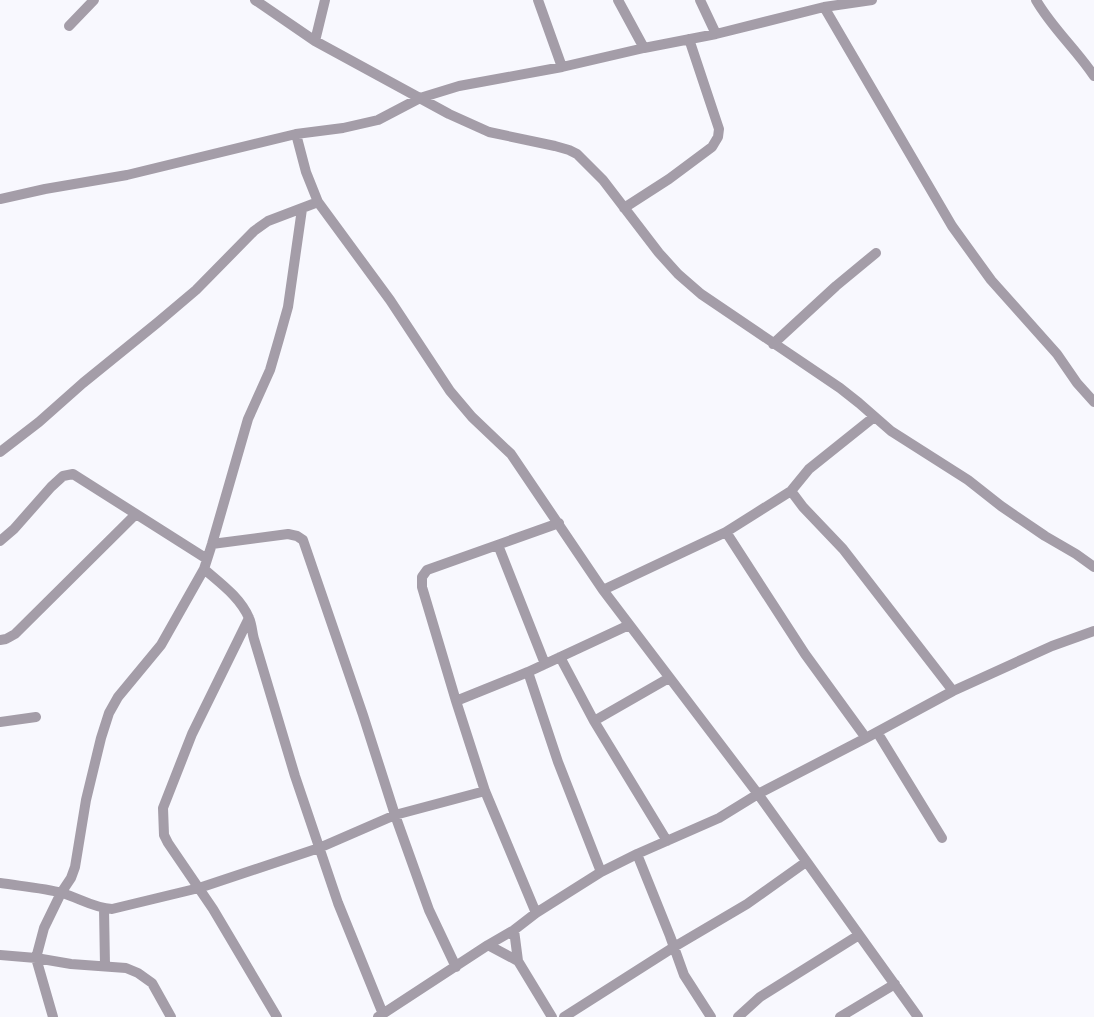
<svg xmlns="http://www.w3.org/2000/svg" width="1094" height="1017" font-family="'Public Sans',sans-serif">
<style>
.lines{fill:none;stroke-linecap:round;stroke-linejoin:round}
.minor{stroke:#a49da8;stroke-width:10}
</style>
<rect width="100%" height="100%" fill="#f8f8fe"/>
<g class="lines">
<!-- minor -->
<path class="minor" d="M255,0L315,41L449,114L489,132L555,146L569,150L577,154L603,180L659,253L678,274L701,294L840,388L859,403L891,431L968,480L1001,506L1045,536L1076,554L1094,567
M538,0L562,67
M618,0L644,48
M700,0L716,34
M872,0L824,7L716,34L644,48L562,67L459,86L420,98L378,120L343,128L296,134L306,172L318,202L390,300L450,391L472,417L511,454L603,590L758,794L918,1017
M1036,0C1052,28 1076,49 1094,76
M824,7L952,226L991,280L1057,354L1077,383L1094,402
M69,26L94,0
M315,41L325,0
M0,199L45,189L127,175L296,134
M624,208L669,179L712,147L718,137L719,129L689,39
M773,344L836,286L876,253
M874,417L809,469L791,491L803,507L843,549L953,691
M0,452L39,422L83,383L157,323L196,290L254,231L268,221L318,202
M726,532L805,654L866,738
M0,541L14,529L51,487L63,476L73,474L207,559
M212,544L288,534L297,536L303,540L363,715L395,815L429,910L456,967
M498,545L545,664
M204,569C220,583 240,597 249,618C252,624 252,633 254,639L295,776L338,903L383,1014
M603,590L726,532L791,491
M249,618L192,734L163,808L164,835L168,843L213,909L277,1017
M0,640L6,639L15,634L136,514
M560,657L594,721L667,841
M528,672L558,762L601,872
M456,701L528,672L629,625
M594,721L669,678
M0,722L36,717
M877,732L942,838
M637,854L670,936L684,975L711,1017
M0,883C19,886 44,888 62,893C79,898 94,908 112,909L199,888L319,848L395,815L485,791
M104,908L105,966
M536,913L485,791L456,701L422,587V577L427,570L559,523
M514,930L518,961
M488,945L518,961L552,1017
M0,955L36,958L71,964L126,968L138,973L152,983L171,1017
M53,1017L36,958L44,928L61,893L71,878L75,867L86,800L101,738L109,713L118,697L161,645L204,569L212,544L248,419L270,370L279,339L288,307L302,209
M378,1017L488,945L514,930L536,913L601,872L637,854L719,818L758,794L866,738L953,691L1052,646L1094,631
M564,1017L674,947L747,904L806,862
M738,1017L760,997L859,935
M840,1017L895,984"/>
</g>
</svg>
